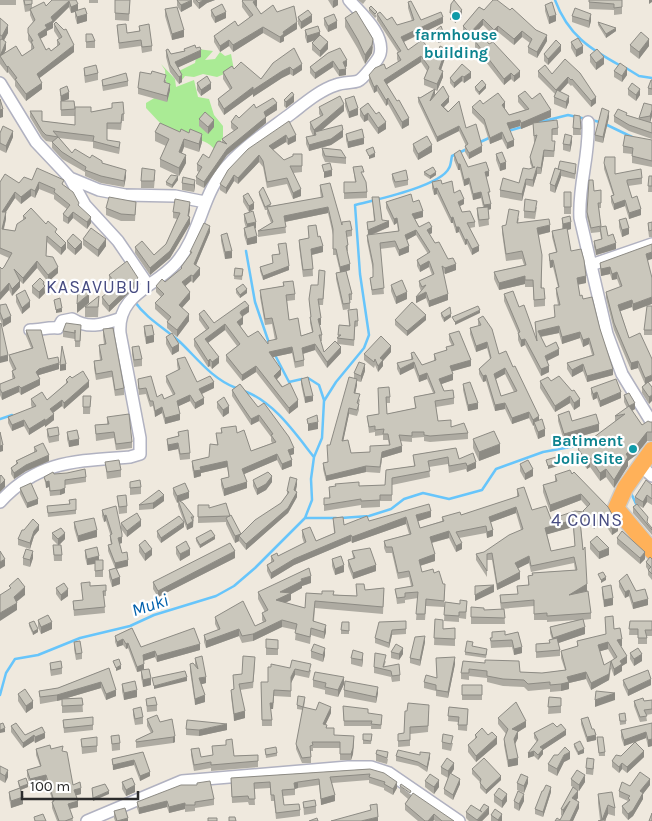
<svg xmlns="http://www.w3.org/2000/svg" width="652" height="821" font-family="Karla,sans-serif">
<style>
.green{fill:#aaeb95}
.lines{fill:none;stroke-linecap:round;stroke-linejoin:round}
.stream{stroke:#67c5fb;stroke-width:2.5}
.minor-casing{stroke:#b1b2c1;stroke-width:14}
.highway-casing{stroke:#ccc;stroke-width:19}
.minor{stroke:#fff;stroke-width:11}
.highway{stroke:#ffb159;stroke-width:16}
.wall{fill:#aeaba2;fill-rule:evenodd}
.shaded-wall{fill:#8d8b84}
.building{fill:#cac7bc;stroke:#8d8b84;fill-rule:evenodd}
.culture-dot{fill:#0f9aa8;stroke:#fff;stroke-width:2}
.labels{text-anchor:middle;stroke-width:4.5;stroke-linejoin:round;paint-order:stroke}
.culture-label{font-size:16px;font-weight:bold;fill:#0d838f;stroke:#fff}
.neighbourhood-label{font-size:18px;letter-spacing:1px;fill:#474c82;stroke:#fff}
.water-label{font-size:18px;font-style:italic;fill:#0060ad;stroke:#fff}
</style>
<rect width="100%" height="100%" fill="#efe9de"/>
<!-- green -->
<path class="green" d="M198,49L213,51L205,60L215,59L220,52L225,56L231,54L234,70L217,77L203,74L194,77L185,76L182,80L177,72L195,63Z
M161,64L175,79L176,87L194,80L198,97L209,99L214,115L223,126V137L216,151C205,137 193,139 176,140L146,108V103L156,97L167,101L165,70Z"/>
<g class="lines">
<!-- stream -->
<path class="stream" d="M555,0C568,35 590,49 621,66
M626,68L639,76L652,78
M540,122L568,115L600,122
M605,124L632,137
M508,131L522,127
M478,143L489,138
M246,251L255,302L269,343
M135,302C146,318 164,328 179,341C197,358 212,379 236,388
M275,355L289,382L302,379
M308,378L319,385L324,400
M244,391C273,401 295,433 313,456
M0,419L12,415
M631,493L637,506
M305,518H336
M341,518L369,516L391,509L404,499L423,493L449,499L482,490L496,469L543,452L587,444
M0,695L6,673L15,659L38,655L80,638L130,626L154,615L216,596L234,586L255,568L305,518L312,500L311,479L314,457L322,438L324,401L336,382L364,348L369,335L360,274L355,205C375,200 441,186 449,168C451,165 451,160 452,156L467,149"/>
<defs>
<path id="minor" d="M0,83L36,142L70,178L85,205L118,241L148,285
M588,122C590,155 578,185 580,218L607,334L622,374L652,423
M70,178L99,190L125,195L175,196L205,202
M591,265L652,244
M30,330C40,330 48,327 58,328L62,321L72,319C88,329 101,325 119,319
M640,465L652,476
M0,502C38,460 77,461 130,457L140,454V438L120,333C117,294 155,287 176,263C199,237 201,200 222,172C240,149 268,131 292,113C305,103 320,90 336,85C343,82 353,83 358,81C363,79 379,59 380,54C385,34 361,14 349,0
M87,821L182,781L348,767H371L389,773L459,821"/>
<path id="highway" d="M652,450L625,488L616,508L652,551"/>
</defs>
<!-- minor casing -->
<use href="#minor" class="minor-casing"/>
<!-- highway casing -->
<use href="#highway" class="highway-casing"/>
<!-- minor -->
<use href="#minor" class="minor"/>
<!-- highway -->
<use href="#highway" class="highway"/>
</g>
<!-- wall -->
<path class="wall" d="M0,0H16V5H0Z
M23,0H32V8L46,6L76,0L78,10L87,21L77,24L75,17V12L71,13L69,7L53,23V28L47,31V35L40,39L46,50L51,51L57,46V40L59,39L54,31V24L74,52L39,78L42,89L26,101L15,86V81L8,72L7,73L0,64V18L8,33L4,40L6,49L4,54L22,56L31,50V44L28,40V33L33,22L30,15V11L25,12Z
M89,0H98V3H89Z
M115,0H130L129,21L115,20Z
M177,0L192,6L181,12L177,6Z
M193,0H215L207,3L199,9L193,2Z
M257,0V6L256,7L261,14L277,12L297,29L284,37V41L280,43L263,33L233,52L229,46L220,52L214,42V36L238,26L250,18L242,7V1Z
M328,0H338V5L333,8Z
M358,0H366L363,4Z
M589,0H622V14L614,15V10L589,9Z
M408,2L421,20L443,23L404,42L408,50L436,58L446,55L441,70L443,77L437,91L435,90V94L449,102L444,107L466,128L482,152L469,159L465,152V146H466L459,131L437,142L418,102V97L420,98L434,89L424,85V79L427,71L421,62L387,84L409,125L402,129L388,104L386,106L377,91L374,93L369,82V75L386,69L398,62L397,59V53L398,52L377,20V14L397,25L412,21L408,8Z
M451,4L462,17L455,23L453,18L450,20Z
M545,5L556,21L549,24L545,11Z
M479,7L547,41L537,58L528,53V47L530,43L522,37L514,45L498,32L494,36L483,25L470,39L463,33V26Z
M369,8L377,16L375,18L369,11Z
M165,9L184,37L172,40L165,16Z
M211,10L226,18L215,23L211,16Z
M572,16L591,21L589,28L572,22Z
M298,17L312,22L301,29L298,24Z
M324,18L337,28L328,32L324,25Z
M345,18L373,47L372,53L365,64L358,49L345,27Z
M598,22L616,31L606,38L598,25Z
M117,25L127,33L139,31V26L152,46V51L142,53L141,46L119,49Z
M305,30L320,35L328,49L320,57L312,50V43L316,40L307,43L305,37Z
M436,30L444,41L438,43L436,36Z
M86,34L95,41V48H86Z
M475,41L489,44L520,77L514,82L511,79L504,85L475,48Z
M571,42L583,53L576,57L571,48Z
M630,45L649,46L639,59L630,52Z
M184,49L201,57L178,67L182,82L179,84L170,72L166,57V50L171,54L184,51Z
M561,51L548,65L544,61V54Z
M328,53L347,66L345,68L346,75L339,76L333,67L315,79L310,73V67Z
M590,55L604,64L596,70L590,62Z
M565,59L596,103L591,107L572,85L571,86L568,83L560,92L569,102L566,109L554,104V97L555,94L538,77V71L552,74Z
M273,63L302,70L293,76L290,74L282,78L253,97V94L224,115L218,105V99L230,90L223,79V72L234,69L261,79Z
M462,64L471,78L464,83L462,81L454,88L450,83V78Z
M84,68L98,73V80L85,83L84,74Z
M614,71L627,75L622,82L614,77Z
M102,80L128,81V86L103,91L102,85Z
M166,80V83L170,90L167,102L138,94V88Z
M652,80V95H648V88Z
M197,83L211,89L201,96L197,90Z
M475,87L486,88L479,95L475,90Z
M60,89L69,99L63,101H74L75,116H61Z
M628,89L640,95L636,101L628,95Z
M518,96L532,99L551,117L535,123L558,128V135H552V141L555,147L554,157H544L541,174H537L533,187L526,185L522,201L500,197V190L519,183L529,169L532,168L530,163V157L535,142H534L533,124L521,129L520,126L509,129L514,146L507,149L502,139L490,144L484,125L472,113V107L505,108V109L509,115L525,110L518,102Z
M345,99L358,115L349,118L345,106Z
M284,100L294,102L286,108L284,106Z
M112,103L124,114V121H122L121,130L107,129V140L120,148L119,154L93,148V142L59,138L72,153L102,163L126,177L124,187L101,183L85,176V172L62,159L52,148V142L46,141L42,137L30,117V111L42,121L75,125L91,112L112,108Z
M368,103L386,129L378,134L368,120L364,122L360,116V109Z
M652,105V116L650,122L652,123V139L629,131L614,122V116L627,115L639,119V118Z
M319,107L344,111L322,130L343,137L331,145L309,151L306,144V137L313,136L310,129V122L321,117L319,114Z
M256,108L277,110L266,117V123L227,155L204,188L196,184V177L199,172L197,171V164L209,158L222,142V139L234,131L231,128V122L239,118Z
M580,116L581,135H573V128Z
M609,117L603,143L595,141V135Z
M199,119L214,127L208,134L199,126Z
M289,121L296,141L288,145L286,142L273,150L284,160L302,166V172L293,173L301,196L293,199L287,184L267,188L263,167L259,162L238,184L234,181L226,194L220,190V184Z
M155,132H180L202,142L199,152L184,147L182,153L186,163L179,176L160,167V159L166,146L155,141Z
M0,133L13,137L6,153L0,150Z
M346,134L364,144L348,148L346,140Z
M652,140V167L632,163V154L623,153V146Z
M572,142L570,152L563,150V144Z
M413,144L432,152L418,160L413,151Z
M322,148L346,158V164L325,162L322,155Z
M454,154L468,167L489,176L486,177L490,198H489L491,209L488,210L489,225L479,227L477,215V208L483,207L481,198L473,200L469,184L464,186L460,170H458L454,160Z
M496,154L506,169L500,171L496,160Z
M604,163L615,174L642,178V184L628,186L632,198L641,215L629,219L625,206L614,210L611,202V196L613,195L604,169Z
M353,167L364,177L367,192V198L344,199V182H355Z
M558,169L576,170L575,179L561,176L555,193L550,191V184Z
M424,172L436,175L430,179L424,175Z
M392,174L408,180V185L395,188L392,179Z
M649,176H652V192H648Z
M155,177L154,188H141V181Z
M183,177L195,186L194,192L182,190V183Z
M32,180L64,186L91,223L87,229L73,218L68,224L63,221V214L67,209L54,199V195L39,189L35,198L31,196L21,204L15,198L6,212V219L4,229L15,231L23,220V216L57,235L66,249L61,255L47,242L46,256L58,273L48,282L37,268L23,284L20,281V287L12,296L9,290L0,300V267L2,269L4,267L9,258L0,254V182L19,183Z
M178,180L172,188L166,185V182Z
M432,182L442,184L454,193L464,204L460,206L462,212L475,222V227L470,228L479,251L472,255L467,244L465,245L459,232L456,233L453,223H451L437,194L434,195L432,188Z
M320,185L342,225L352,230V236L347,237L348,245V251H347L350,270L346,271L352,294V300H350V309L343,310L336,279V273L340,272L336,255H333V235L328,213L285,222L286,233L258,237V231L271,223L267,213V210H265L259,195V192L271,206L321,198L320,191Z
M601,190V208H599L601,227L616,249L596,255L594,247V241L601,239L600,232L591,233L587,217V212L594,191Z
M564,192H571V214H564Z
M243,196L254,209L249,212L243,202Z
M372,197L382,220L389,227L372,235L398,231L397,223L394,225L386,208V202H413L423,217L415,219L419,227L432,233L429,234L435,243L456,270L445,274L443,272L448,300L429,307L426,298L416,303L421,291L419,286V281L432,275L429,267L420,272L417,266V260L428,254L416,235L407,240L409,252L399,256L395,247L380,249L384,294L372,295L370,278L373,277V270L367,241V235H368L367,222L374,221Z
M136,202L135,221H121L106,215V208Z
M537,207L535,219L524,218V211Z
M190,209L189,217L190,224L170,258L150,275L135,253V247L154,255L166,244L177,219L173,218V212Z
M244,214L256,228L255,229L257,243L247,245L244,235V228H246L244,221Z
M519,218L518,223L550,232L539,235L542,288L545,299V306L534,307L533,287H525V284L499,290L494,279V272L524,265L522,259L506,261L502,233V226L506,225Z
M562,218L571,229L567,230L571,251L586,283L578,284L580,296L583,299L600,329L613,375L587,382L583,371L572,377L567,369V363L592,355L589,344L583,347L580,338L562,344L559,333L541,337L546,347L559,355L547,361L549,372L541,376L525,345L521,347L518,340V333L504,301V294L519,307L536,340L535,322L554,318L558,305L556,294V288L558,287L553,267L550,268L549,260V254L556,252L552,237V231L562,229Z
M619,220L629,234L622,237L619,227Z
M652,222V237H649L648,229V223Z
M308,226L318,237L323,252L312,255L313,276L303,277L299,246V240L309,238Z
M210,232L196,265L200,275L193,283L191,281L185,286L190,299L182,308L189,321L177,337L167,328V322L168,321L155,309V303L161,297L156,292V286L165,282L181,269V267L190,255V252Z
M221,235L232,258L225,259L221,241Z
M83,239L106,246L98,257L83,245Z
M67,241L82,248L75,255L67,248Z
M278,244L289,270L263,280L260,271V267L273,263L272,255L279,254Z
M647,260L633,311L632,307L620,311L629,338L649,383L652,387L649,404L642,393V387L645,384L638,368L631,370L614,330L606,298V292L620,287L617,279L612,280L610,274L601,276L600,270V263Z
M235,268L243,269L242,280L234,279Z
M109,275L138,284L109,312L102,304V297L114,288L109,281Z
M325,277L323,305H319L321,325H319L322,335V341H320L324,352L337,343L339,325L349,326L348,310L358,321V326L355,327L354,346L338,344L341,353L327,368L315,350L303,354L304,360V366L295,368L292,353L273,357L281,375L277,379L298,407L289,414L256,372L242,381L226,361V355L237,346L225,330L208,343L219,363L212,369L210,366L208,367L194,346V339L206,330L199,320V314L214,323L249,312L242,317L243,324L240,326L248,337L268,344L275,340L272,324L265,325L260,297V290L283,286V282L295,294V300L287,301L289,320L301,336L312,332L310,323V317H311L309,299L318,285Z
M391,285L407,299L396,304L391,291Z
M32,286H44L45,293L39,299L32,293Z
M236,289L247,293L240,298L236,293Z
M16,295L30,307L22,314L16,302Z
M99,296L98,317H85V307Z
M0,305L11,322L3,327L0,319Z
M652,306V335H644V330Z
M441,313L451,317L444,322L441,316Z
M478,319L499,354L513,367L539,420L545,436L538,439L534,428V425L533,426L529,418L512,424L505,409L495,411L486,381L483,382L479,374V369L490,359L487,348L476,352L470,334V328L478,326ZM505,374L514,392L501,396L496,379Z
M395,320H426L407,336L395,325Z
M144,326L154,342L146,344L144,333Z
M103,329L124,388V395L115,396L112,377L96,380L94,368V361L100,360L99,352V345L104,344L103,336Z
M26,330L48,359L59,369L39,375L38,376L40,385L21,395L19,392L2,400L0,395V384L13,379L12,377V371L13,370L9,361V355L31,348L26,336Z
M63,331H81L80,347H75V337V339L63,337Z
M449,334L471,366L451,371L453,380L441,384L444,391L454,398V404L436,407L438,421L468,433V439L430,442L424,441V437L412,438V442L400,441L402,452L382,458L380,473L366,472L326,481L323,469V463L328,462L330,445L354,378V373L365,371L361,382L357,381V385L355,393L360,400L359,404V410L357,416L349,414L343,441L351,453L370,452L389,445L388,440H383V435L375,436V432L369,433L367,416L379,414L378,388L390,397V403H386L387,414L415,408L414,397L433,393L427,379L419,382L414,368L400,375L397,369V363L411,360V353L422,365L434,361V354L446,351V347L452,346L449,340Z
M166,337L179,351L172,355L166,344Z
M132,347L142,359V366L134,367L132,354Z
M391,352L383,361V366L378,372L375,365L374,368L364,360V354Z
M177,359L197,382L214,388L202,394L204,404L195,409L190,401L178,406L180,420L165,424L162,413L155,417L153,406L150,407L146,394L139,395L138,385V379L157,397L164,399L173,395L166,382V376L178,370L177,365Z
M72,378L89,387L64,409L62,406L53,413L54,420L45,427V425L29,435L24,426L12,431L8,423V417L32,408L31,405V399L47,400L66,384V380Z
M301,379L313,401L305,403L301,384Z
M540,381H551L580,406L574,410L570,403L555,412L540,388Z
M240,384L294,454L290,455L292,466L282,470L277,460L244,474L247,488L224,496L221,485V479L229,477L227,467L201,473V476L194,478L192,467V461L209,457L217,444L216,433H221V428L237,433L251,451L272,443L271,441V437L259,421L251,425L232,396V390Z
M463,384L478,409L468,411L463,390Z
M591,388L621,398L600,407L597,398L593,400L591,394Z
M624,395L635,409L632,411L642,425L652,422V441H647L636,455L628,461V466L614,488L606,477L600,481L590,467L587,469L578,457V449L615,422V416L627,408L624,402Z
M91,396L90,414H83V407Z
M217,402L229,413L223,417L217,408Z
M558,415L572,421L599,431L564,441L558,421Z
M107,417L132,442V448L116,450L114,438L96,441L95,425L107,424Z
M47,429L59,435V441L49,443L47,436Z
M67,432L79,445L69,447L67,439Z
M178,432L190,453V459L180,460L178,449L168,451L167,445V439L178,436Z
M473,439L500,453L479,461L473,448Z
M34,447L49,461L26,471L14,479L11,474V468L16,464V461L34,452Z
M456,448L459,459L476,468L467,472L466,469L449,473L448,464L429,467L430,477L392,485V501H380V507L361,508V505L324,511V498H329V487L385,485L386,470L414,466L413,455Z
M105,462L121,470V477L107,479Z
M520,464L533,476L525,480L520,471Z
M54,474L86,477V482L65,485V493L60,495L50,496L49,487L46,488L44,477Z
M572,474L618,531L612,535L603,521L594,529L585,520L584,527H581L587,591L591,613V619L583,620L585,634L558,643L560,650V656L536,658V644L549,643V640L552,639L550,633V627L577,620L547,622V620H534V606L501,609L500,602V595L518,594L528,585V576L532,575V573L575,570L574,563L531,572L529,563L518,568L520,579L497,590L492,560H487V577L476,560V554L484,552L521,530L516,513L491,522L493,536L487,538L486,533L459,538L462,549L456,552L449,538L432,543L435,561L420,566L422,572L434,573L445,590L444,607L426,606L425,620H416L418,598L405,600V603L397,604L395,589L411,586L409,577L398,579L392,553H386L384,548V541L409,534L406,524L352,543L351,541L294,565L271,579L267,571V565L271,562V556H278L304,543L302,537V530L316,541L334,533L333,518L344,525L369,521L431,517L418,521L420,528L442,521V517L461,515L517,497V489L532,510L551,519L583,512V511L587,507L581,500L550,512L543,492V485L555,482V475ZM573,527L575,546L551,551L547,534Z
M253,480L272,482L266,490L257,495L253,486Z
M130,482L141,487V494L130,495Z
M297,485L296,491L297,497L288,513L246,550L239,541L235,543L226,524V522L198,523V505L230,516L241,535L281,503L287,495V491Z
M652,485V505L647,502L643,508L638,505L648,524L652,528V535L633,513V507L637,504L635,503V497Z
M20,488L38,504L27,508L20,494Z
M173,488L189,498L180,502L194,517L193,527L187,530L178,506V502L177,503L173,494Z
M117,496L127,506V513L119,514Z
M76,499V514L48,517L47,506L69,504V500Z
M164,501L153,509L139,510V505Z
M102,510L121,528V523L141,526L127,537L121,529L122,539V543L119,544L122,553L128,566L117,569L120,584L112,587L109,577V570L115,568L108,551V545L111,544L110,540V534L106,521L104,522L102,516Z
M74,522L97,537L78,542L74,528Z
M184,527L161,543L157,537V531Z
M24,530H39L34,536L30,549L18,545V539Z
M52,533L65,539L59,545L62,555V561H54L53,545H58L52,539Z
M196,538L215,539L200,548L196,541Z
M617,538L645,559L640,564L617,544Z
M590,542L609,555L599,559L590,549Z
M139,545L152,555L145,561L139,552Z
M176,547L190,555L180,561L176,554Z
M85,550L99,560H103V577H95V564L87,565L85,557Z
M352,551L376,571L353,579L348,566V560L353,558Z
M23,558H33L30,567L23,565Z
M235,558L158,597L153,589V582Z
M332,559L344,572L335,575L332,566Z
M652,559V580L648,575V570L646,567V562Z
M619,581L636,591L648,605L633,609L629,596L625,598L619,587Z
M81,583L90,586L106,585V596H104L105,613L74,616L73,601L83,600Z
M311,583L302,586V588L291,594V600L285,603L305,608L306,593L357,596L356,584L365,590L384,588L383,614L315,608L314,621L326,632L324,639L311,635L310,644L295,640L296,630L282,627L253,641L242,643L239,636L206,648L204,642V635L218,630L215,624V617L255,626L263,622L262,620V613L265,612L258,599V592Z
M602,587L613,605L604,607L602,594Z
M56,588L68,596L61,601L56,594Z
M467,601L466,619L459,618V622L444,621L445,602L460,604Z
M504,609L505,624H471V617Z
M605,617L614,629L622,646H621L627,663L622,666V671L614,676L611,668V661L614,659L608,649L600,651L604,665L611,668L609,680L591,690L586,679L569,683V689L561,691L550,692V689L528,691L524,687L503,686L487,682V678L469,676V680L461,679V673L463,661L520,672L542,673L565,670L561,658V651L577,647V641L606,635Z
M435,619L443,629L455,628V646L434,645Z
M38,620L52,629L41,634L38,627Z
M406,621V634L392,635L389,648L375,643V638Z
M630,621H652V636H647V644H638V635H629Z
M349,622V634H341V630Z
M29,623L38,632L33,635L29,626Z
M132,628L141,647L200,650L157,662L155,657L143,661L144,670L151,685L143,687L141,677V671L137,672L128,648L126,649L123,645L117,647L115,642V636Z
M518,632L522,653L514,655L512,647L491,648L490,638Z
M266,639L278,640V655H266Z
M74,642L82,653V659L76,660L74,649Z
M425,642L420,666L410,663V658Z
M473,647L487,652L486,658L465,655V652Z
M311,651L325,655L323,662L311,658Z
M391,652L403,654L399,660L391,658Z
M630,653L642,661L634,666L630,659Z
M195,658L206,683L201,684L205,702L195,705L190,671V664L195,666Z
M351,658L363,659L362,667L351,664Z
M436,658L455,664L448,698L436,696V691L424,688V682L437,678Z
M386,661L384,667L400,675V681L392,682L391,677L374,673V667Z
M50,663L62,668V674L51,676L50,670Z
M255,663L253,688L240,690L245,718L234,721L231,696V690L234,689L233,675L242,674Z
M109,668L116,696L106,700L101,688L67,698H82L83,712L62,713V700L40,704L39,691L58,688Z
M290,668L311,670L309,678L295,675L291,683V697L274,696L273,709H270L272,720V726H262L261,682H268Z
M313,680L344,684L338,697L325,694V690L313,687Z
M623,680L651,685L628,696L623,685Z
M122,684L137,697L124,700L122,691Z
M462,685H482V700H462Z
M344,690L378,693L376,703L344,697Z
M18,694L33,708L26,713L18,701Z
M549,697L561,698V713L548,714Z
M146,699L157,705V711L147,712Z
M305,700L304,708L331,713L325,725L327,728L334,735L354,742L353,754L351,760H340V748H313V751H311V763H302L296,749V744L303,710L297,709V705Z
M652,700V714L646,715L647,721L640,722L634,706V701H644Z
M343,706L368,713L382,719L381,729H371V726H344Z
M449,707L468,709L467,731L458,730V722L448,721Z
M133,709L143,717V724L135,725L133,715Z
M405,711H429L428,732L410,734V746L398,747V734L404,733Z
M619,714L626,721V724L620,725Z
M498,718L526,727L518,732V738L515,744L518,765L508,767L504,745V739L506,734L498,724Z
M147,719L160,722L172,719L175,742L173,743L136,748V740L151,733L147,726Z
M581,719L592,729L596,740L587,742L581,724Z
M63,720L93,725V730L64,733Z
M652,723V746L648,747L646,738L636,742L644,757L627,773L622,769L619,773L612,767V761L621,756L635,742L624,746L621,737V730Z
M11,726L25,735L42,727L45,738L35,743L34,741L23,748L11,732Z
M557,727L566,735L543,750V754L538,760L534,756L528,758L537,742L534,738V733Z
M186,729L227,730L199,736L186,735Z
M363,734H372L371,744H363Z
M475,735L497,744L476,762L468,752V745L475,739Z
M111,736L120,743V750L112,751Z
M597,737L605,752V756H599Z
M81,739L97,746V752L82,754Z
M442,742L453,743L451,751L442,749Z
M574,744L584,753L578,755L574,747Z
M36,749H51L62,751L73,785L81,794L76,795L78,807L70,809L73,821H57L52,808V802H53L46,781L30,784L27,776V770L40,766L36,755Z
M191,749L201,757L258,755V767L211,771V768L194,771L191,755Z
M265,749L277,753V756L266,758Z
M377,750L388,759L387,764L376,761V754Z
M143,752L150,776L140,781L134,765L113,770L112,759Z
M420,755L430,757L427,772L418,766L396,761V756Z
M570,759L564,762L557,776L548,771V764Z
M0,766L8,777L5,783L0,780Z
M594,766L593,775L586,774V768Z
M441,767L454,769L451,774L460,784L453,800L444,794V789L448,778L441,774Z
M370,769L397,788L393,795L384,790V788L369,783V780L332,783L335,801L321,805L319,785L298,788L295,789V795L283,796L284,805L300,810V816L276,819L274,801H271L270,788L254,789L255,805H249L248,802L232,803L231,778Z
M472,769L501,780L486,794L480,788V782L472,774Z
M571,779L585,782L579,791L575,789L578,798L576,800L579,808L573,821H555L560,820L562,816L561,815V809L573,787L571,786Z
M18,781L28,787L21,790L23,804L11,808L9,798V792L19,788Z
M425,781L439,787L434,794L425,787Z
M122,782L135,792L126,796L122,789Z
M517,783H528L524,793L517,790Z
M650,785L643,794V799L633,816L628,820L622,813V806L628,801L619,797V791L630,786Z
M400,786L411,795L454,821H435L434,820L433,821H418L405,810V804L408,799L400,792Z
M543,791L551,792L543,817L535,814V809Z
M598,794L615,808V816L608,814L605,820H600L598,803Z
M494,795L507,801L502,808L494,802Z
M214,799V805L195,808V811L185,812V809L169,813L167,807L139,814L137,808V802Z
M514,801H524L519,811L514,808Z
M303,802L316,806V813L304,815Z
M480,810L489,814L482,821H469L466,818V812Z
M114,811L128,821H115L114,818Z
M491,815L502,821H491Z"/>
<!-- shaded-wall -->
<path class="shaded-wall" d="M192,0V6L181,12V5Z
M203,0H215L207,3L199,9V3Z
M256,0H257V6L253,9V2Z
M334,0H338V5L333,8V1Z
M649,0H652V2L649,4Z
M69,1V7L53,23V28L47,31V35L38,40V34L51,17Z
M78,4V11L71,13V7Z
M462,10V17L455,23V16Z
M226,12V18L215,23V17Z
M453,12V18L450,20V13Z
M87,14V21L77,24V17Z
M591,14V21L589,28V21Z
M312,15V22L301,29V22Z
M556,15V21L549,24V17Z
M443,17V23L401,43V37Z
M483,19V25L470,39V33Z
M337,21V28L328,32V26Z
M297,22V29L284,37V41L280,43V37L283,32Z
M8,25V33L2,44V36Z
M498,26V32L494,36V30Z
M263,27V33L233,52V45Z
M616,28V31L606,38V34Z
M184,30V37L172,40V34Z
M522,31V37L514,45V39Z
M320,32V38L307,43V36Z
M444,34V41L438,43V37Z
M547,35V41L537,58V52Z
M373,39L372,53L365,64V55Z
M649,39V46L639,59V52Z
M229,40V46L220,52V46Z
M6,42V49L2,59L0,56Z
M328,42V49L320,57V51Z
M74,45V52L37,80V74Z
M561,45V51L548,65V59Z
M583,46V53L576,57V50Z
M446,49V55L439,76V69Z
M201,50V57L175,69V62Z
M421,56V62L384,86V80Z
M604,57V64L596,70V63Z
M347,60V66L343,69V62Z
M333,61V67L315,79V73Z
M302,64V70L293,76V70Z
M8,66V72L7,73V67Z
M290,67V74L282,78L253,97V90L282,71Z
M627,68V75L622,82V76Z
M346,69V75L339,76V70Z
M443,71V77L437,91V84Z
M520,71V77L514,82V76Z
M471,72V78L464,83V77Z
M511,73V79L504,85V79Z
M182,75V82L179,84V77Z
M462,76V81L454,88V83Z
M568,77V83L556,96V90Z
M42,83V89L26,101V94Z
M211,83V89L201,96V90Z
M170,84V90L167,102V96Z
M377,85V91L374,93V87Z
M486,85V88L479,95V92Z
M253,87V94L224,115V109Z
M435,89V94L430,101Z
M640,89V95L636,101V95Z
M69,92V99L61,102V96Z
M294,95V102L286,108V102Z
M569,96V102L566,109V102Z
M449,97V102L441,110V105Z
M596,97V103L591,107V101Z
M388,98V104L386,106V100Z
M505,102V108L502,111V105Z
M277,103V110L266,117V123L227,155L204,188V182L227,149L264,112Z
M344,104V111L316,135L315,132V136L314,137V130Z
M358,108V115L349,118V112Z
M3,109V117L0,118V110Z
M551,110V117L521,129V123Z
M652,110V116L650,123V116Z
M609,111V117L603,143V137Z
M368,113V120L364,122V116Z
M409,118V125L402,129V122Z
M214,120V127L208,134V127Z
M520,120V126L507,130V123Z
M386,122V129L378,134V128Z
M459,126V131L437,142V137Z
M343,130V137L331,145L309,151V145Z
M13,131V137L6,153V146Z
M502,132V139L490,144V138Z
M202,134V142L199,152V144Z
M286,135V142L269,152V146Z
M296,135V141L288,145V139Z
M572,136V142L570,152V145Z
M364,138V144L348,148V142Z
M184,139V147L179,160V152Z
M514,140V146L507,149V143Z
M432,145V152L418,160V154Z
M482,146V152L469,159V153Z
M544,150V157L541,174V168Z
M375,153V157L369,159V156Z
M186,155V163L179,176V168Z
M259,155V162L238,184V178Z
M506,162V169L500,171V164Z
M458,164H460V170H458Z
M537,167V174L533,187V180Z
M126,170V177L124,187V181Z
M332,170V176L324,178V172Z
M561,170V177L555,193V186Z
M489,171V176L485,177V172Z
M436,172V175L430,179V176Z
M234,175V181L226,194V188Z
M178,176V180L172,188V185Z
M469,178V184L464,186V180Z
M526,179V185L522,201V194Z
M195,180V186L194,192V185Z
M39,182V189L35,198V191Z
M437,188V194L434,195V189Z
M31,189V196L21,204V197Z
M301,189V196L293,199V193Z
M15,192V198L2,218V212Z
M481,192V198L473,200V194Z
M464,199V204L458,207V202Z
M625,200V206L614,210V204Z
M190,202V209L188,219L190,217V224L170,258L150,275V268L188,216Z
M254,203V209L249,212V206Z
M491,204V209L484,211V205Z
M328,207V213L284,222V216Z
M641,209V215L629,219V213Z
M423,211V217L412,220V214Z
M6,212V219L2,235V229Z
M73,212V218L68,224V218Z
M91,217V223L87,229V222Z
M453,217V223H451V218Z
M397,218V223L394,225V219Z
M389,221V227L368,236V230Z
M256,222V228L247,231V224Z
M571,222V229L563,231V224Z
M550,225V232L537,235V228Z
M210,226V232L194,270V264Z
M432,227V233L427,236V230Z
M456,227H459V232L456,233Z
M629,228V234L622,237V230Z
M416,230V235L405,241V235Z
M257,236V243L247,245V239Z
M106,239V246L98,257V250Z
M467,239V244L465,245V240Z
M82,242V248L75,255V249Z
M66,243V249L61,255V248Z
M616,243V249L596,255V250Z
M323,246V252L311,255V249Z
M409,246V252L399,256V250Z
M479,246V251L472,255V249Z
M232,251V258L225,259V252Z
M652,252V259L646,261V254Z
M553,260V267L550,268V261Z
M37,261V268L23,284V278Z
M429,261V267L420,272V266Z
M350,264V270L340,273V267Z
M456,264V270L445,274V268Z
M289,266V270L263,280V276Z
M58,267V273L48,282V275Z
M610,267V274L601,276V269Z
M200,268V275L193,283V276Z
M617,272V279L612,280V274Z
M191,275V281L182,289V282Z
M525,276V284L499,290V283Z
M586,276V283L577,285V278Z
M138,278V284L109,312V306Z
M20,281V287L12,296V289Z
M44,282L45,293L39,299V292Z
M9,283V290L0,300V293Z
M247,289V293L240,298V295Z
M190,292V299L179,311V305Z
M407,292V299L396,304V297Z
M426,292V298L416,303V297Z
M89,294V303L77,313V304Z
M448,294V300L429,307V301Z
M652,297V304L633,311V304Z
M632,300V307L618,312V305Z
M30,301V307L22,314V308Z
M249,306V312L241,317L240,313L241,311Z
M62,308V312L56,313V310Z
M480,310V313L455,325V322Z
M189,314V321L177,337V330Z
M451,314V317L444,322V318Z
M426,315V320L407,336V331Z
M11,316V322L3,327V320Z
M243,317V324L237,328V322Z
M321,318V325H318V319Z
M225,324V330L205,345V339Z
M559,326V333L538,337V331Z
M580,332V338L562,344V337Z
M154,335V342L146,344V337Z
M589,338V344L583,347V340Z
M525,339V345L521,347V340Z
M487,342V348L476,352V346Z
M179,344V351L172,355V348Z
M315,344V350L302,354V348Z
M391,346V352L383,361V366L378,372V366L380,358Z
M292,347V353L269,358V352Z
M341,347V353L327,368V362Z
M559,349V355L545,362V356Z
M8,355V361L0,363V357Z
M219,357V363L212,369V362Z
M210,359V366L208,367V361Z
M471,360V366L450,372V366Z
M638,361V368L631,370V363Z
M414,362V368L400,375V369Z
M59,363V369L39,375L36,378V372L39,369Z
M66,364V370L60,371V365Z
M365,364V371L361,382V376Z
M583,364V371L572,377V370Z
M256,366V372L242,381V375Z
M549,366V372L541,376V369Z
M505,368V374L494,380V374Z
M281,369V375L274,382V376Z
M613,369V375L587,382V376Z
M427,373V379L419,382V376Z
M453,374V380L439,385V379Z
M486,375V381L483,382V376Z
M652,375V381L645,384V378Z
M40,379V385L21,395V388Z
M357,379V385L354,399V393Z
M89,381V387L64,409V403Z
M214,382V388L199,395V389Z
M19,386V392L2,400V393Z
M597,392V398L593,400V394Z
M621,392V398L600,407V401Z
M190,395V401L177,407V401Z
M652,395V401L649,404V397Z
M313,396V401L305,403V397Z
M570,396V403L555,412V406Z
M204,398V404L195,409V403Z
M580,399V406L574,410V403Z
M62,400V406L50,415V409Z
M298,400V407L289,414V408Z
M478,403V409L468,411V405Z
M505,403V409L495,411V405Z
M635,403V409L629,412V406Z
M229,406V413L223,417V410Z
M162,407V413L155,417V411Z
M349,408V414L342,447V441Z
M529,412V418L512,424V418Z
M54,414V420L45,427V421Z
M180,414V420L165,424V418Z
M259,415V421L251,425V419Z
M539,416V422H534V425L533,426V420Z
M45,419V425L29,435V429Z
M24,420V426L12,431V425Z
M318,422V429L308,431V424Z
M599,424V431L564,441V434Z
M545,429V436L538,439V432Z
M647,432V441L636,455L628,461V466L614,488V480L626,454Z
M79,439V445L69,447V441Z
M178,443V449L168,451V445Z
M500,444V453L479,461V452Z
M3,445V451L0,452V446Z
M402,446V452L382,458L380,473L382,452Z
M294,448V454L288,456V450Z
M277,454V460L242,475V469Z
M49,455V461L26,471L14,479V473L26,465Z
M590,458V467L587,469V461Z
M292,460V466L282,470V464Z
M227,461V467L201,473V476L194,478V471L200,467Z
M476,462V468L467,472V466Z
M558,463V466L548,469V466Z
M366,466V472L326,481V476Z
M533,469V476L525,480V474Z
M606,469V477L600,481V473Z
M272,476V482L266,490L257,495V489Z
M297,479V485L294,496V490Z
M5,480V487L0,492V485Z
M49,481V487L46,488V482Z
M247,482V488L224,496V489Z
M65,488V493L60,495V490Z
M189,492V498L178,502V500V502L177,503V496Z
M297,492V497L288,513L246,550V544Z
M581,494V500L550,512V505Z
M164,495V501L153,509V503Z
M647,495V502L643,508V502Z
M38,499V504L27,508V503Z
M516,507V513L489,523V517Z
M431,511V517L416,522V515Z
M106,515V521L104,522V516Z
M603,515V521L594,529V523Z
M406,517V524L352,543V537Z
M141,520V526L127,537V531Z
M573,520V527L545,535V528Z
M193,521V527L187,530V525Z
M184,522V527L161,543V538Z
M39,525V530L34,536L30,549V543L34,531Z
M618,525V531L612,535V529Z
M97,530V537L78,542V536Z
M493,530V536L487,538V532Z
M449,531V538L430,543V537Z
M65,533V539L58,546V539Z
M122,534V543L118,544V538Z
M241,534V538L239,536V541L235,543V536Z
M351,535V541L294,565L271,579V573L294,559Z
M215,536V539L200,548V545Z
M462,543V549L456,552V546Z
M609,548V555L599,559V552Z
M152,549V555L145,561V554Z
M190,549V555L180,561V554Z
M33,551V558L30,567V560Z
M235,551V558L158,597V591Z
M645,552V559L640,564V558Z
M435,554V561L419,566V560Z
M99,556V563L87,565V559Z
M529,556V563L515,570V563Z
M5,559V566L0,569V562Z
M128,560V566L115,569V563Z
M344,565V572L335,575V569Z
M376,565V571L353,579V573Z
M520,572V579L497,590V584Z
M311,576V583L302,586V588L291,594V600L276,607V600L280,592L301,579Z
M120,577V584L112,587V580Z
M606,577V580L601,583V580Z
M587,584V591L569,595Z
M494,585V592L475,601V595Z
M25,587V595L14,604V597Z
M68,589V596L61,601V595Z
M629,590V596L625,598V592Z
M613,598V605L604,607V600Z
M648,599V605L633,609V603Z
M17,603V610L0,621V613Z
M282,620V627L253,641V634Z
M52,622V629L41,634V627Z
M326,625V632L324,639V632Z
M585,627V634L553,645V638Z
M38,629V632L33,635V632Z
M239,629V636L206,648V641Z
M392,630V635L389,648V643Z
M425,636V642L420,666V660Z
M123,639V645L117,647V642Z
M622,639V646L617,647V640Z
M608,642V649L598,652V645Z
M128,643V648L126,649V644Z
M200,644V650L157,662V656Z
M522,647V653L514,655V649Z
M325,648V655L323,662V655Z
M403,648V654L399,660V654Z
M155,651V657L143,661V655Z
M363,653V659L362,667V660Z
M642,654V661L634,666V659Z
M627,656V663L622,666V671L614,676V669L620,661Z
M455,657V664L448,698V692Z
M611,661L609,680L591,690V683Z
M144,664V670L137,672V667Z
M121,665V669L116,671V668Z
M295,669V675L291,683V697V677Z
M586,672V679L569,683V689L561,691V684L567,677Z
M187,677V681L154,689V686Z
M206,677V683L199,685V678Z
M344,677V684L338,697V690Z
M151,678V685L143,687V680Z
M651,679V685L628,696V690Z
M101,682V688L57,701V695Z
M378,687V693L376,703V697Z
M116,690V696L106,700V694Z
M137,690V697L124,700V693Z
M274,690L273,709H270V703Z
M615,693V700L595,707V700Z
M205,695V702L195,705V699Z
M33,701V708L26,713V706Z
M331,707V713L323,730V724Z
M245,711V718L234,721V714Z
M526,721V727L518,732V738L514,746L512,729Z
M227,724V730L199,736V730Z
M5,728V732L0,733V730Z
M566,730V735L543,750V754L538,760L540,747Z
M646,732V738L624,746V740Z
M45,733V738L35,743V737Z
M34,735V741L23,748V743Z
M596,735V740L587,742V737Z
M175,736V742L173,743V737Z
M354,736L353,754L351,760V754Z
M497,737V744L476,762V756Z
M652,739V746L648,747V740Z
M584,749V753L578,755V752Z
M534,751V756L528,758V753Z
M644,751V757L627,773V767Z
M570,752V759L564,762L557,776V769L564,755Z
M430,753V757L427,772V767Z
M518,758V765L508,767V760Z
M134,760V765L113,770V765Z
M454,763V769L448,778V771Z
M622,763V769L619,773V767Z
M8,770V777L5,783V776Z
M150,772V776L140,781V776Z
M46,775V781L30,784V779Z
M585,775V782L579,791V785Z
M501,776V780L486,794V790Z
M528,777V783L524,793V786Z
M460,779V784L453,800V795Z
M650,779V785L643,794V799L633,816L628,820V814L640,791Z
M439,780V787L434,794V787Z
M298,782V788L294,789V783Z
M397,782V788L393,795V789Z
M28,784V787L20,790V787Z
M135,785V792L126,796V790Z
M551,787V792L543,817V812Z
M81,788V794L74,796V790Z
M109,791V794L93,801V798Z
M578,791V798L572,805V798Z
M507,794V801L502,808V801Z
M524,794V801L519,811V804Z
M335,795V801L321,805V799Z
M23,797V804L11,808V801Z
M78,801V807L68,809V804Z
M167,801V807L139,814V808Z
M570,801L563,816V810Z
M579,802V808L573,821H570Z
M185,803V809L169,813V807Z
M608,805V814L605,821H602Z
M489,807V814L482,821H477Z
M434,814V820L433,821H428Z
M502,814V821H498V820Z
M378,817V821H361Z
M128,818V821H118Z"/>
<!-- building -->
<path class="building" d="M24,0H32V4L25,5Z
M52,0H76L78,4L71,7L69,1L51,17L53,21L45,25L47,28L38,34L46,50L49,48L51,51L60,44L57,40L62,37L54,24L56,22L64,30L66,29L74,45L37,74L42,83L26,94L15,79L17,78L8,66L7,67L0,56L16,46L22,56L34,48L31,41H33L28,33V28L35,20L30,9L44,2L46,6Z
M115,0H130L129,14L115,13Z
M177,0H192L181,5Z
M196,0H203L199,3Z
M243,0H256L253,2L261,14L273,5L277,12L294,6L297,22L283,32L284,34L280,37L263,27L233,45L229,40L220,46L214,36L235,21L238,26L253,15L242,1Z
M454,0L462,10L455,16L453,12L450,13L451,4Z
M493,0H497L510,10L512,8L536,30L547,35L537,52L528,47L532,39L522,31L514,39L498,26L494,30L483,19L470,33L463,26L479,7L484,10Z
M589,0H622V7L614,8V4L589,2Z
M411,1L421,20L441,12L443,17L401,37L408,50L422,40L436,58L440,46L446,49L439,69L443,71L437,84L424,79L429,67L421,56L384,80L397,101L399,100L409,118L402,122L388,98L386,100L377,85L374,87L369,75L375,68L384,64L386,69L401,60L397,53L401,51L377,14L380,12L387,20L392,17L397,25L414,20L408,2Z
M552,2L556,15L549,17L545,5Z
M222,4L226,12L215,17L211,10Z
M371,6L377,12L375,14L369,8Z
M177,7L184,30L172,34L165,9Z
M85,8L87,14L77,17L75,11Z
M575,8L591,14L589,21L572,16Z
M308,10L312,15L301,22L298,17Z
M356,11L373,39L372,45L365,55L358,40L345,18Z
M334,14L337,21L328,26L324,18Z
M0,18L8,25L2,36L0,35Z
M598,22L616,28L606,34Z
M126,24L127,33L140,31L139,26L149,24L152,46L142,47L141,40L119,43L117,25Z
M318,26L320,32L307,36L305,30Z
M441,26L444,34L438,37L436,30Z
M641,32L649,39L639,52L630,45Z
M86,34H92L95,41L86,42Z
M320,35L328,42L320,51L312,43Z
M482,35L489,44L493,42L520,71L514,76L511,73L504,79L475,41Z
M578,38L583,46L576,50L571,42Z
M2,39L6,42L0,56V40Z
M556,40L561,45L548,59L544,54Z
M195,45L196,48L200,47L201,50L175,62L182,75L179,77L170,65L166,50L168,49L171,54L185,51L184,49Z
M294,48L302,64L293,70L290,67L282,71L253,90V87L224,109L218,99L232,88L223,72L232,66L234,69L241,62L261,79L273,63Z
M340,48L347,60L343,62L346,69L339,70L333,61L315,73L310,67L328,53Z
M597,49L604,57L596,63L590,55Z
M565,59L580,73L596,97L591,101L572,79L571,80L568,77L556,90L538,71L545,65L552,74Z
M620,63L627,68L622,76L614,71Z
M462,64L471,72L464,77L462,76L454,83L450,78Z
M96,65L98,73L85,76L84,68Z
M152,71L166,75L164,82L170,84L167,96L138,88L140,72L151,74Z
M126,73L128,81L103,86L102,80Z
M207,76L211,83L201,90L197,83Z
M482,80L486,85L479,92L475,87Z
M651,80H652V89L648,88Z
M632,83L640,89L636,95L628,89Z
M67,86L69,92L61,96L60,89Z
M443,86L449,97L441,105L448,112L459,101L466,128L476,124L482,146L469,153L465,146L468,144L459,126L437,137L418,97L420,98L435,89L430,101Z
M557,90L569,96L566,102L554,97Z
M525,91L532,99L540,93L551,110L521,123L520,120L507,123L514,140L507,143L502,132L490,138L484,119L472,107L480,100L483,104L498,93L505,102L502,105L509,115L529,109L518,96Z
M292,92L294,95L286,102L284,100Z
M340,96L344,104L314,130L310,122L323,115L319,107Z
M354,96L358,108L349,112L345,99Z
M273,98L277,103L264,112L266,117L227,149L204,182L196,177L202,167L197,164L203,154L209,158L217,142L219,141L227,144L222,139L238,128L231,122L236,115L239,118L254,104L256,108Z
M0,99L3,109L0,110Z
M61,101H74L75,109L61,110Z
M123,102L124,114H122L121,123H107V140L120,142L119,148L93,141L94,136L53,131L72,153L75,149L90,158L92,155L102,161V163L126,170L124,181L101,176L85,170L86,167L62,152L52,142L58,137L46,135L42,131L30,111H42V121L75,125V107H91V112L112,108V103Z
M368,103L376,114L379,112L386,122L378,128L368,113L364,116L360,109Z
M644,103L652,105V110L650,116L639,118Z
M602,108L609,111L603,137L595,135Z
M618,109L627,113L626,115L652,123V133L629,125L614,116Z
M205,112L214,120L208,127L199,119Z
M574,115L580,116L581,129L573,128Z
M557,120L558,128L552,129V141H555L554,151L544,150L541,168L537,167L533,180L526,179L522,194L500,190L503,178L519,183L523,168L529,169L535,167H533L530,157L537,135L534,136L533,123Z
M289,121L296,135L288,139L286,135L269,146L284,160L293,156V154H302V166H290L301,189L293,193L287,178L267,182L263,161L259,155L238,178L234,175L226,188L220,184L228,170L248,149Z
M160,123L180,132L181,129L189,133L190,129L202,134L199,144L184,139L179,152L186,155L179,168L160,159L169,139L155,132Z
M342,125L343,130L331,139L309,145L306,137L316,135L315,132Z
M3,126L13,131L6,146L0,143V133Z
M362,129L364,138L348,142L346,134Z
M565,134L572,136L570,145L563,144Z
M625,135L652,140V161L632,156L633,148L623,146Z
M427,136L432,145L418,154L413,144Z
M373,147L375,153L369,156L366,150Z
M322,148L341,150L346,158L325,156Z
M460,150L468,167L486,162L489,171L485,172L490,192H488L491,204L484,205L481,192L473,194L469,178L464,180L460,164H458L454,154Z
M502,152L506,162L500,164L496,154Z
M605,157H615V174L641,169L642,178L627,180V182L632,198L637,196L641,209L629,213L625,200L614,204L611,196L614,195L604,163Z
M560,161L576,164L575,174L558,169Z
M330,163L332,170L324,172L322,165Z
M362,166L364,172H361L366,182L367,192L344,193V182H356L353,167Z
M433,167L436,172L430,176L424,172Z
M37,168L64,180L62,184L73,192L79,203L78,205L91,217L87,222L73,212L68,218L63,214L70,205L54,192L55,189L39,182L35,191L31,189L21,197L15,192L2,212H6L2,229L15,231L17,224L26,218L23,216L31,208L46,224L48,221L57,229L55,232L66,243L61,248L47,236L46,256L53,257L58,267L48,275L37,261L23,278L14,269L20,281L12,289L9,283L0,293V267L2,269L4,267L12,253L0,248V182L5,174L19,183L24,177L32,180Z
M142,168L155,170L154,181H141Z
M555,168L561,170L555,186L550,184Z
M406,170L408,180L395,182L392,174Z
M171,175L178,176L172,185L166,182Z
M649,176H652V186H648Z
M183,177L195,180L194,185L182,183Z
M441,180L442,184L452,181L454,193L460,190L464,199L458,202L462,212L470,211L475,222L467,223L479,246L472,249L467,239L465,240L459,227H456L453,217L451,218L437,188L434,189L432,182Z
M589,180H593L594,191L601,190V203H598L601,226L591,228L587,212Z
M330,183L342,225V222L350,221L352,230L346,231L348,245L346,246L350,264L340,267L336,249H333V229L328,207L284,216L286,227L258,231L273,222L267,207L323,197L320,185Z
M263,187L271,204L265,207L259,192Z
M564,192H571V207H564Z
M248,193L254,203L249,206L243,196Z
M411,194L413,202L419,200L423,211L412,214L419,227L429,222L432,227L427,230L435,243L439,242L448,259L453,258L456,264L445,268L442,266L448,294L429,301L426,292L416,297L426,285L422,287L419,281L434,274L429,261L420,266L417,260L430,252L416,230L405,235L409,246L399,250L395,241L380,243L384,288L372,290L370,278L373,277V264L367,235L399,231L397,218L394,219L386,202Z
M109,197L136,202L135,215L121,214L106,208Z
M372,197H379L382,220L389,221L368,230L367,222L375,221Z
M175,199L190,202L188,216L190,217L170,251L150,268L135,247L142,241L154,255L166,244L180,213L173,212Z
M525,199L537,201L535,212L524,211Z
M488,207L489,219L479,220L477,208Z
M509,209L519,211L517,223L549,219L550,225L537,228L542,255L541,288H544L545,299L534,300L533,280H525V276L499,283L494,272L526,265L522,251L506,254L502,226L506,225Z
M253,211L256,222L247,224L244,214Z
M570,216L571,222L563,224L562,218Z
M626,218L629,228L622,230L619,220Z
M652,222V230L649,231L648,223Z
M204,223L210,226L194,264L200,268L193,276L191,275L182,282L190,292L179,305L189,314L177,330L167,322L171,317L155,303L164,294L156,286L162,279L165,282L182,268L181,267L192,252H190Z
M254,225L257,236L247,239L244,228Z
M316,225L318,237L320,236L323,246L311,249L313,269L303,270L299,240L309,238L308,226Z
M606,226L608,236L613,234L616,243L596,250L594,241L602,239L600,227Z
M91,228L106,239L98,250L83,239Z
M567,228L571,251L581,249L584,260L586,276L577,278L580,296L582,295L583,299L592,297L600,329L613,369L587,376L583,364L572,370L567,363L594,355L589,338L583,340L580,332L562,337L559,326L538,331L546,347L556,342L559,349L545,356L549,366L541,369L525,339L521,340L518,333L520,332L504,294L513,291L519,307L524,305L537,341L535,322L555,317L554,305H560L556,288L559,287L553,260L550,261L549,254L557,252L552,231Z
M227,233L232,251L225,252L221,235Z
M73,234L82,242L75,249L67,241Z
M286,243L289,266L263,276L260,267L273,263L272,255L280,254L278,244Z
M652,244V252L646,254L652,278V297L633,304L632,300L618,305L629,338L640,333L652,359V375L645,378L638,361L631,363L614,323L606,292L622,286L617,272L612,274L610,267L601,269L600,263Z
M127,261L138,278L109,306L102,297L117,285L109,275Z
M235,268L243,269L242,276H234Z
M319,270L325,271L323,299H318L321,318L318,319L322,335H319L324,352L335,341L341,347L327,362L315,344L302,348L304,360L295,362L292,347L269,352L281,369L274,376L282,387L290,383L298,400L289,408L256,366L242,375L226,355L240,344L225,324L205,339L219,357L212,362L210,359L208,361L194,339L209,328L199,314L204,310L214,323L245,301L249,306L241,311L240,313L243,317L237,322L248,337L258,331L268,344V341L277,339L272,318L265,319L260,290L284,286L283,282L293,281L295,294L286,295L289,320L298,318L301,336L313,332L310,317H311L309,299L311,285H318Z
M346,271L352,294H349L350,303L343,304L336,273Z
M40,278L44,282L43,284L45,286L39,292L32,286Z
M402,280L407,292L396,297L391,285Z
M243,284L247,289L240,295L236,289Z
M78,288H83L89,294L77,304Z
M25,290L30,301L22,308L16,295Z
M99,296L98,307H85Z
M60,298L62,308L56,310L54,300Z
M412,302L426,315L407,331L395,320Z
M6,304L11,316L3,320L0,312V305Z
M478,306L480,310L455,322L452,317Z
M647,306H652V330H644Z
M450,307L451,314L444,318L441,313Z
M357,309L358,321H355L354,340L337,338L341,335H338L339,325L350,326L348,310Z
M483,316L492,329L499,354L506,351L513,367L515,366L539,416L533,420L529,412L512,418L505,403L495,405L486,375L483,376L479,369L491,358L487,342L476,346L470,328L481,325L478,319ZM505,368L517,391L501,396L494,374Z
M1,323L8,355L0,357V324Z
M66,323L81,325L80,341H75V330V333L63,331Z
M152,325L154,335L146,337L144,326Z
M113,328L124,388L115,390L112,371L96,374L94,361L102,360L99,345L106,344L103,329Z
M26,330H41L48,359L58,357L59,363L39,369L36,372L40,379L21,388L19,386L2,393L0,389V384L15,378L12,371L16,369L9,355L33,348Z
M459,331L471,360L450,366L453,374L439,379L444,391L453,390L454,398L435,401L438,421L451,420V427L464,423L468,433L430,436L424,435V432H412V436L399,435L402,446L382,452L380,467L366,466L326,476L323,463L328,462L327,445H330L349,377L357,379L354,393L360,394L357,403L359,404L357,410L349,408L342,441L348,440L351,453L370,452V446L390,445L388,434H383L384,429L375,430V426L369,427L367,416L379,414L378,388L389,387L390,397H386L387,414L416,408L414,397L435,393L427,373L419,376L414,362L400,369L397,363L413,359L411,353L414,352L422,365L436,360L434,354L447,350L446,347L454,345L449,334Z
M172,333L179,344L172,348L166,337Z
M381,336L391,346L380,358L383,360L378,366L375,359L374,362L364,354Z
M62,346L66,364L60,365Z
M139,346L142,359L134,360L132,347Z
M185,357L197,382L210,376L214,382L199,389L204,398L195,403L190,395L177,401L180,414L165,418L162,407L155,411L153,401H150L146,388L139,389L138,379L151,376L157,397L162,394L164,399L175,394L166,376L180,369L177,359Z
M359,362L365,364L361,376L354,373Z
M83,371L89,381L64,403L62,400L50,409L54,414L45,421V419L29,429L24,420L12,425L8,417L36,406L31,399L42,392L47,400L68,382L66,380L70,376L72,378Z
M559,376L572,391L574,390L580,399L574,403L570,396L555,406L540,381L548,377L551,381Z
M308,377L313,396L305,397L301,379Z
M616,379L621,392L600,401L597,392L593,394L591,388Z
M470,382L478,403L468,405L463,384Z
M648,382L652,387V395L649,397L642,387Z
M240,384L258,407L264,403L289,437L294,448L288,450L292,460L282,464L277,454L242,469L247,482L224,489L221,479L229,477L227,461L200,467L201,470L194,471L192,461L209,457L210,444L218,445L216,433H222L221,428L236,426L237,433L244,430L251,451L276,442L271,435L273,434L259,415L251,419L240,403L232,390Z
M629,393L635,403L629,406L624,395Z
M83,396H91L90,407H83Z
M224,397L229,406L223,410L217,402Z
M629,406L642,425L648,421L650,422H652V432H647L636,446L626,454L628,457L614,480L606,469L600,473L590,458L587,461L578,449L625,414L615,416Z
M569,411L572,421L596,414L599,424L564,434L558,415Z
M129,414L132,442L116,444L114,432L96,434L95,425L109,424L107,417Z
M317,415L318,422L308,424L307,419Z
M542,419L545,429L538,432L534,422Z
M58,427L59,435L49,437L47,429Z
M77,430L79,439L69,441L67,432Z
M188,430L190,453L180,454L178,443L168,445L167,439L179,436L178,432Z
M494,431L500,444L479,452L473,439Z
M0,432L3,445L0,446Z
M43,443L49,455L26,465L14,473L11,468L18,463L16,461L37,451L34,447Z
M456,448L459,459L473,453L476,462L467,466L466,463L449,466L448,457L428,461L430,471L392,478V495H380V500L361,501V499L324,505V498H330L329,487L336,486L335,484L359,482V486L385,485L386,470L415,466L413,455Z
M556,457L558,463L548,466L546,460Z
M119,460L121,470L107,472L105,462Z
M528,460L533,469L525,474L520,464Z
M85,469L86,477L65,480V488L60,490L50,491L49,481L46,482L44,477L53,472L54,474L67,473Z
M570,470L572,474L574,472L608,507L618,525L612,529L603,515L594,523L585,513L584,521H580L583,550L585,547L587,584L569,595L588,591L591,613L547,616V613L534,614V600L501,603L500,595L518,594L517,586L529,585L528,576L533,575L532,573L577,570L574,557L531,566L529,556L515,563L520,572L497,584L492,553L487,554V571L476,554L484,552L509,535L523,529L516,507L489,517L493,530L487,532L486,526L456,532L462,543L456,546L449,531L430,537L435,554L419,560L422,572L433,569L434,573L439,571L443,584H445L444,601L426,599L425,614H416L418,592L405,593V597L397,598L395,589L413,586L409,571L398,573L392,547H386L384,541L411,534L406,517L352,537L351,535L294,559L271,573L267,565L274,561L271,556L277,553L278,556L306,542L302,530L310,527L316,541L335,533L333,518L343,517L344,525L367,516L369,521L429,504L431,511L416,515L420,528L444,521L442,517L460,512L461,515L519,496L517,489L524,487L532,510L546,506L551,519L575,511L584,512L583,511L590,504L581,494L550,505L546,493L543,485L557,481L555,475ZM573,520L575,546L551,551L545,528Z
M268,472L272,476L266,484L257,489L253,480Z
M1,475L5,480L0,485V476Z
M290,477L297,479L294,490L297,492L288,508L246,544L239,536L255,520L281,503L289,492L287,491Z
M140,480L141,487L130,488V482Z
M646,480L652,485V499L647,495L643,502L635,497Z
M31,483L38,499L27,503L20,488Z
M185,483L189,492L177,496L173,488Z
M159,490L164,495L153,503L139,505Z
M126,495L127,506L119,507L117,496Z
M76,499V510L48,513L47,506L70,504L69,500Z
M178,500L183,503L194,517H191L193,521L187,525Z
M226,503L230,516L198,517V505H209V508Z
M637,504L648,517L647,522L652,528V530L633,507Z
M116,506L122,534V537L118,538L122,553L127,552L128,560L115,563L108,545L112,544L110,535L112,534L106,515L104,516L102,510Z
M137,513L141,520L127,531L121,523Z
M231,515L241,534L235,536L226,518Z
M179,516L184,522L161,538L157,531Z
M94,518L97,530L78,536L74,522Z
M33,519L39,525L34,531L30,543L18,539L22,530H24Z
M61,528L65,533L58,539L52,533Z
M211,530L215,536L200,545L196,538Z
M622,531L645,552L640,558L617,538Z
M597,536L609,548L599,552L590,542Z
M145,540L152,549L145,554L139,545Z
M186,541L190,549L180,554L176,547Z
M230,543L235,551L158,591L153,582Z
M53,545H61L62,555H54Z
M97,547L99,556L87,559L85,550Z
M370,548L376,565L353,573L348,560L355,558L352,551Z
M26,549L33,551L30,560L23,558Z
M0,551L5,559L0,562Z
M341,556L344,565L335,569L332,559Z
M650,557L652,559V574L648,570L651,567L646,562Z
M95,560H103V570L95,571Z
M116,568L120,577L112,580L109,570Z
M309,568L311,576L301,579L302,581L280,592L291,593L276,600L305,608L306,593L322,594V591H334L333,595L357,596L356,584H364L365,590L384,588L383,607L315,601L313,621L326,625L324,632L311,628L310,637L295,633L297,624L282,620L253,634L242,636L239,629L206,641L204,635L220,629L215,617L243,601L255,626L266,621L262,613L268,610L258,592Z
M603,572L606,577L601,580L598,574Z
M627,574L636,591L645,589L648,599L633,603L629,590L625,592L619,581Z
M18,578L25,587L14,597L17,603L0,613V595L11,588L9,586Z
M90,582V586L106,585V591H103L105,607L74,610L73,601L83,600L81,583Z
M64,583L68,589L61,595L56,588Z
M494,585L475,595V586Z
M611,585L613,598L604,600L602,587Z
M460,600L467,601L466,612H459V616L444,615L445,602L460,604Z
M471,607L484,608V610L504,609L505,618L471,617Z
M48,615L52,622L41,627L38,620Z
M613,616L614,629L620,628L622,639L617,640L627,656L620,661L622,664L614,669L611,661L617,657L608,642L598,645L604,665L611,661L609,674L591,683L586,672L567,677L569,682L561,684L550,685V682L528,684L524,680L503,679L487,676V671L469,669V673H461L463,661L485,663V660L519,661L520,672L542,673L566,670L561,651L578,646L577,641L606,634L605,617Z
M435,619L443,620V629L455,628V639L434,638Z
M583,619L585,627L553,638L550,627Z
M34,621L38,629L33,632L29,623Z
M406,621V629L392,630L389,643L375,638L379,622Z
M630,621H652V630H645L647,638H638V629H629Z
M342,622H349V631L341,630Z
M132,628L141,647L194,628L200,644L157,656L155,651L143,655L144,664L137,667L128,643L126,644L123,639L117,642L115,636Z
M505,631V635L518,632L522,647L514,649L512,640L491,641L490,638H492V632Z
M425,636L420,660L410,658L415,637Z
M557,638L560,650L536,652V644L550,643L549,640Z
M266,639L278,640V649L266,648Z
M80,641L82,653L76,654L74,642Z
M467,641L473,642L472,646L487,649L486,655L465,652Z
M314,644L325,648L323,655L311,651Z
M396,644L403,648L399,654L391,652Z
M638,648L642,654L634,659L630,653Z
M353,650L363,653L362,660L351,658Z
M375,653L386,655L383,667L399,664L400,675L392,676L391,671L374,667Z
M202,656L206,677L199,678L205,695L195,699L190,664L193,663L198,669L195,658Z
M243,656L255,657L253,682L239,684L245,711L234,714L231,690L234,689L233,675L242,674Z
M455,657L448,692L436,690V685L424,682L426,675L437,678L436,658Z
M119,659L121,665L116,668L113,661Z
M292,660L311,664L309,672L295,669L291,677V691L274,690L273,703H270L272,720H262L261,682H268V667H271V664L290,668Z
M61,661L62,668L51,670L50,663Z
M109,668L116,690L106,694L101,682L57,695L40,697L39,691L58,688Z
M149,669L151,678L143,680L141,670Z
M648,670L651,679L628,690L623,680Z
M185,671L187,677L154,686L152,678Z
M315,672L344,677L338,690L325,687L326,683L313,680Z
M135,681L137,690L124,693L122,684Z
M345,681L378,687L376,697L344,690Z
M462,685H482V695H462Z
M25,689L33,701L26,706L18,694Z
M596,691L615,693L595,700Z
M298,696L305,697L303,707L297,705Z
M155,697L157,705L147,706L146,699Z
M549,697L561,698V706L548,707Z
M82,698L83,705L62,706V699Z
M643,698L644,701L652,700V709L644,710L647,716L640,717L634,701Z
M319,702L331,707L323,724L327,725L326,728H334V735L354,736L353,748L351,754H340V742H312L313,745L310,746L311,757L302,758L296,744L303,707L316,710Z
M516,702L526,721L512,729L518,731L514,739L518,758L508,760L504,739L508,729L498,718Z
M408,703L429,705L428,726L410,727V740L398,741V734L404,733L405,711H407Z
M343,706L368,709V713L382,715L381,725L371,724L372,721H344Z
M141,707L143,717L135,719L133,709Z
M449,707L468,709L467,725H458L459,717L448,716Z
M625,713L626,721H620L619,714Z
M157,715L160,722L172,719L175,736L173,737L136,742V740L153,732L147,719Z
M93,717V725L64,728L63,720Z
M588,717L592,729H594L596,735L587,737L581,719Z
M187,720L227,724L199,730L186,729Z
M3,723L5,728L0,730V724Z
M16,723L25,735L42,727L45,733L35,737L34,735L23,743L11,726Z
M553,723L557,727L561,724L566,730L540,747L543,749L538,755L534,751L528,753L538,740L534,733Z
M652,723V739L648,740L646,732L624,740L621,730Z
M482,728L488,735L492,732L497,737L476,756L468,745L477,737L475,735Z
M363,734H372L371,741L363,740Z
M443,734L453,736L451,744L442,742Z
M119,735L120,743L112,744L111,736Z
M97,737V746L82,747L81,739Z
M597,737H603L605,752L599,753Z
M232,739L234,756L258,755V761L211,765V762L194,765L191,749L199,748L201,757L213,755L212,746L226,745V740Z
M580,741L584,749L578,752L574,744Z
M635,742L644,751L627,767L622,763L619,767L612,761L616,755L621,756Z
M50,745L51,749L63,746L62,751L67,752L73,785L80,782L81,788L74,790L78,801L68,804L73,818L65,821H59L52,802L54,801L46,775L30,779L27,770L41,766L36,749Z
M276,747L277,753L266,755L265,749Z
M565,747L570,752L564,755L557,769L548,764L554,755H558Z
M377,750L388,752L387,758L376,754Z
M398,750L420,755V752L430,753L427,767L418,762L396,756Z
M143,752L150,772L140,776L134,760L113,765L112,759Z
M447,758L454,763L448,771L441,767Z
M484,758L501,776L486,790L480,783L481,779L472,769Z
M587,758L594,759L593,769L586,768Z
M0,766L8,770L5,776L0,773Z
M370,769L384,773L397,782L393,789L384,784L385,782L369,777L370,774L330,777L335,795L321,799L319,779L298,782L294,783L295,789L282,790L284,805L299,804L300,810L276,813L274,795H271L270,782L254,783L255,799H249L248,796L232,797L231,778Z
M577,770L585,775L579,785L571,779Z
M640,772L650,779L640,791L643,793L633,810L628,814L622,806L630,800L628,798L630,796L619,791L622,782L630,786Z
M450,773L460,779L453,795L444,789Z
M430,774L439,780L434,787L425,781Z
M521,774L528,777L524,786L517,783Z
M26,778L28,784L20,787L18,781Z
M132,778L135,785L126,790L122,782Z
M210,781L214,799L195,802V805H185V803L169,807L167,801L139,808L137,802L181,785H197V783Z
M105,784L109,791L93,798L92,788Z
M401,784L411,791L410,793L400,786Z
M546,785L551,787L543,812L535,809L542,791H543Z
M573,787L578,791L572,798L579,802L570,821H555L557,818L560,820L570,801L563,810L561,809Z
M20,788L23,797L11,801L9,792Z
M499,788L507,794L502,801L494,795Z
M518,791L524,794L519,804L514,801Z
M612,792L615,808L608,805L602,820L605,819V821H598L602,820L598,794Z
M413,793L454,821H442L434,814L428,821H425L405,804Z
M315,800L316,806L304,808L303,802Z
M377,804L378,817L361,821H331L371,810L370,805Z
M484,804L489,807L477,820L466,812L471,805L482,812L480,810Z
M125,808L128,818L117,821L114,811Z
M495,809L502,814L498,820L491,815Z
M652,813V821H649Z
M43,814L46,821H35L34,817Z
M229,817H235L236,821H229Z
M208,818H217V821H208Z
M317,818L318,821H309Z"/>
<!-- markers -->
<g class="culture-dot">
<circle cx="456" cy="16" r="5"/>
<circle cx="633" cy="449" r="5"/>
</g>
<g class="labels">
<!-- culture labels -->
<g class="culture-label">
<text x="456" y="40">farmhouse<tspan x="456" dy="18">building</tspan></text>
<text x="623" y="446" text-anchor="end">Batiment<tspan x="623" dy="18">Jolie Site</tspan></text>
</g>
<!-- neighbourhood labels -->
<g class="neighbourhood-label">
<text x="99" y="293">KASAVUBU I</text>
<text x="587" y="526">4 COINS</text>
</g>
<!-- water labels -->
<g class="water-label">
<text transform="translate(150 605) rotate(-18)" y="6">Muki</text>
</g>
</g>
<!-- scale -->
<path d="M22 791v8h116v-8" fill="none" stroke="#2c2c2c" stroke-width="2.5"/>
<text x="30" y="791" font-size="15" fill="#2c2c2c" stroke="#ffffff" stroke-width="4" paint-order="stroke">100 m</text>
</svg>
